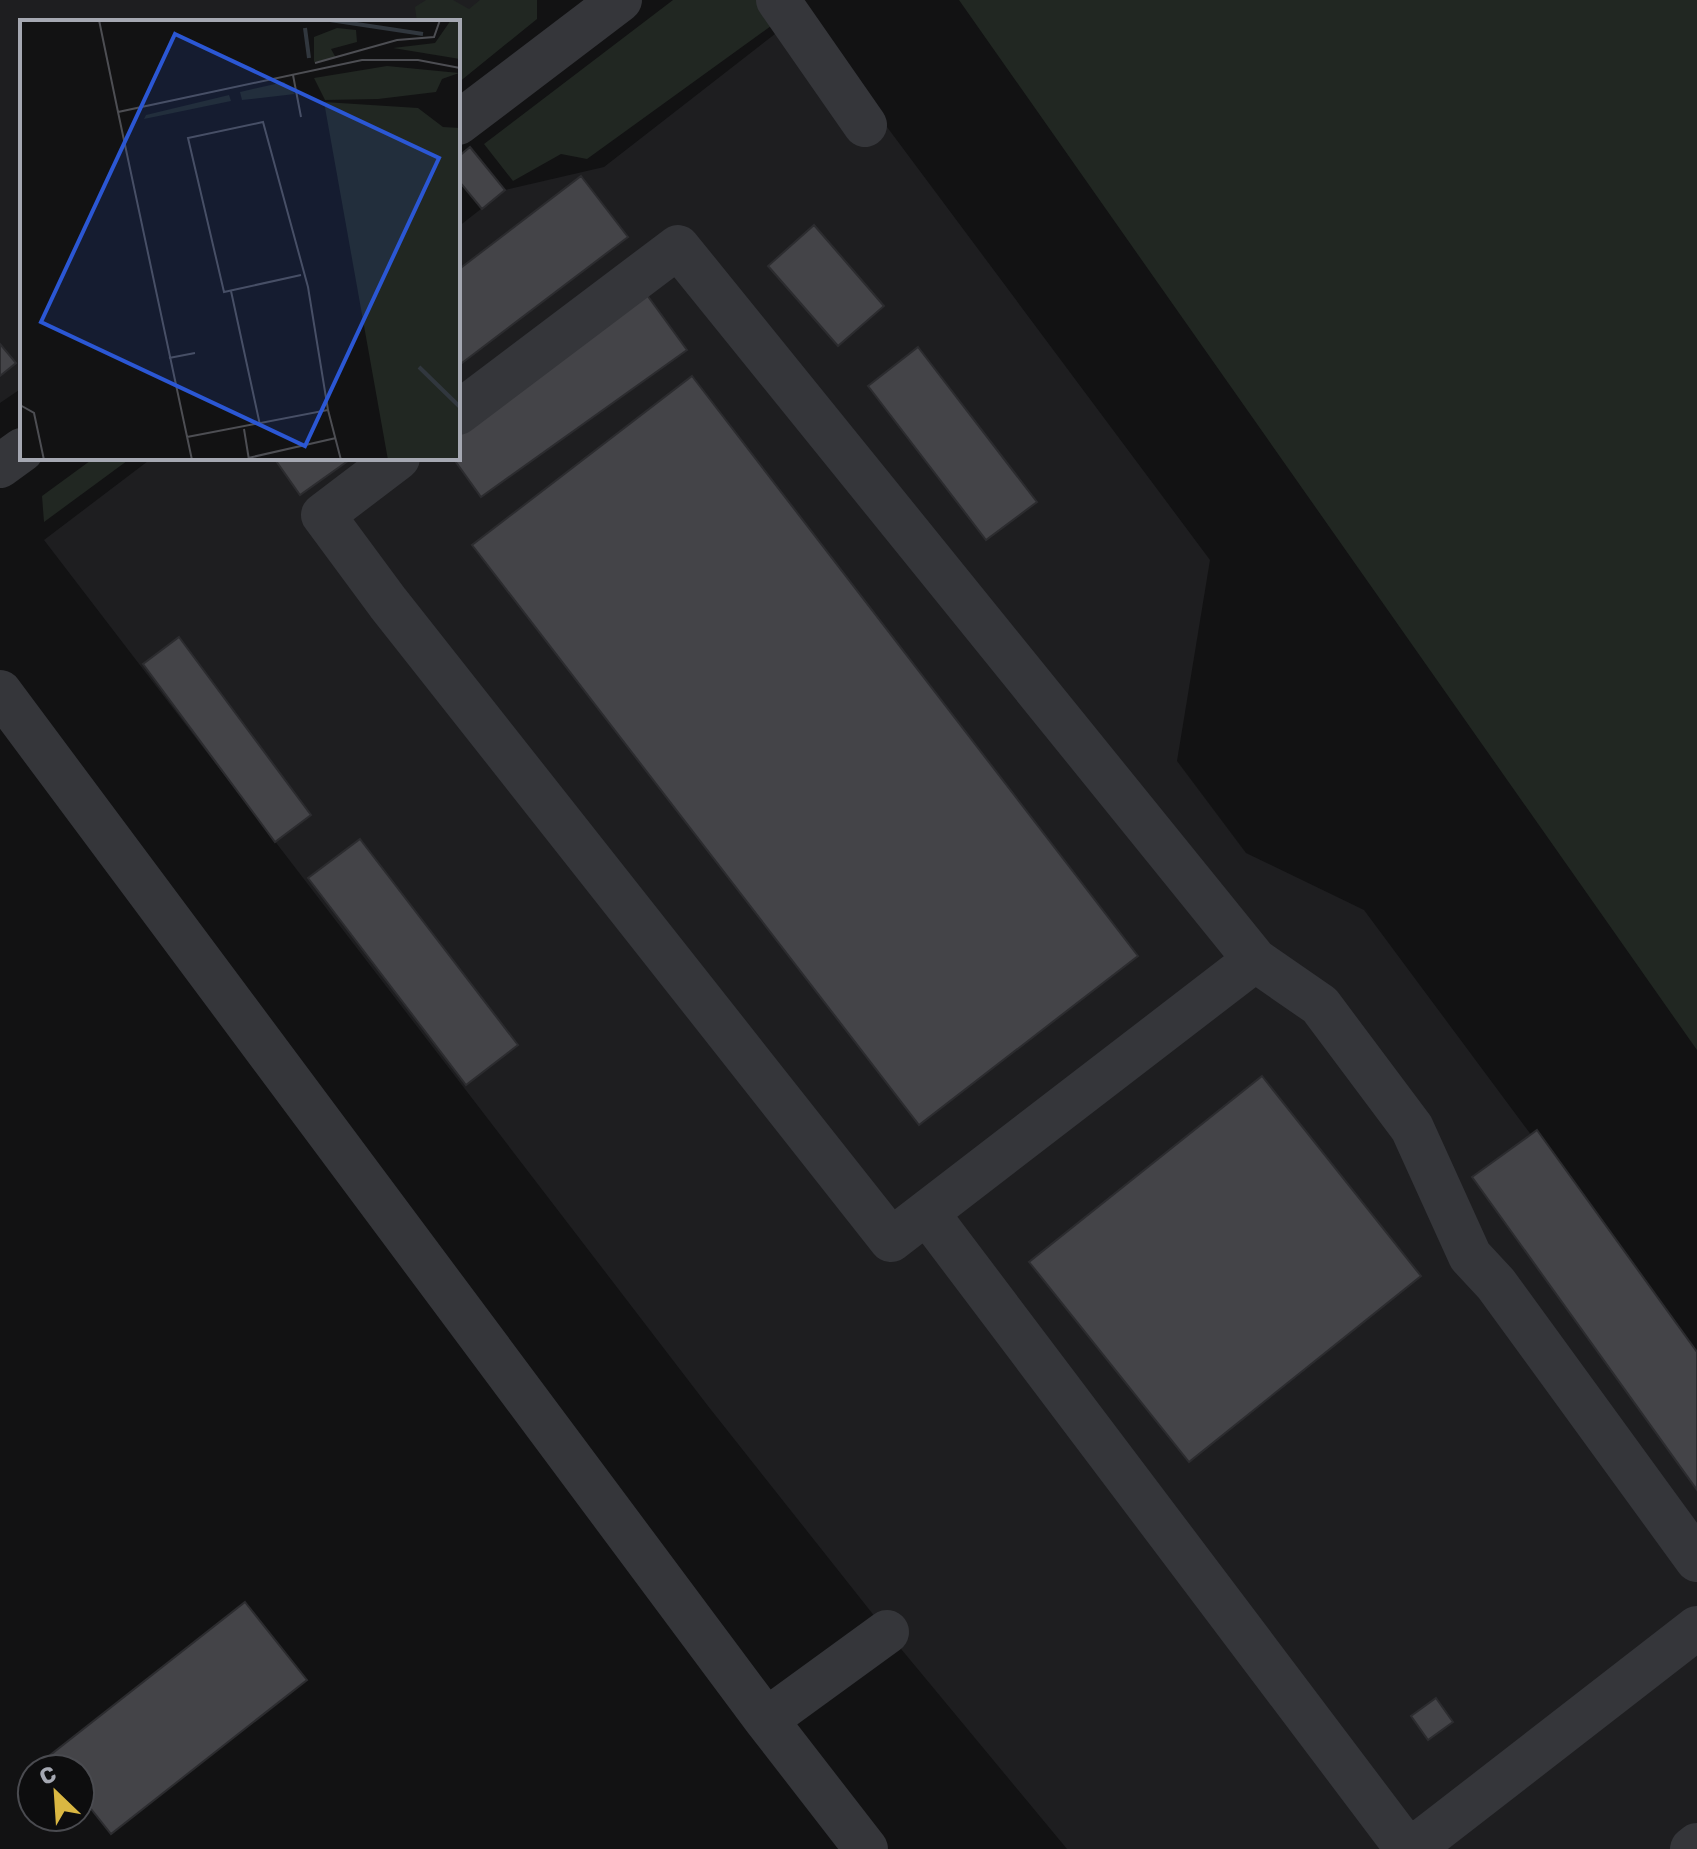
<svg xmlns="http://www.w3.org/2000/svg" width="1697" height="1849" font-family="Rubik,sans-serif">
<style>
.built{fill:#1e1e20}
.green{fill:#212722}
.building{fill:#444448;stroke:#2c2c2f;stroke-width:2}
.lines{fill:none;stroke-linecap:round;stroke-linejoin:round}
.minor{stroke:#35363a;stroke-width:44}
.inset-river{fill:none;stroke:#31373e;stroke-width:4}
.inset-road{fill:none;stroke:#4d4e53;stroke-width:2}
.view{fill:#2b57d4;fill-opacity:0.15;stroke:#2b57d4;stroke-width:4}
.inset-edge{fill:none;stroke:#a5a8b2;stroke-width:4}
</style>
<rect width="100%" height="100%" fill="#121213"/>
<!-- built -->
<path class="built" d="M0,0H537L458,22H22V388L0,403Z
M802,13L1210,560L1177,761L1246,853L1364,910L1697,1358V1849H1067L887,1632L708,1406L44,540L152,458H458V227L505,190L604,167Z"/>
<!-- green -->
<path class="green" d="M426,0H453L469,9L480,0H537V19L458,83V22H417L415,7Z
M673,0H766L782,18L587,159L561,154L513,181L484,144Z
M959,0H1697V1050Z
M94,458H131L44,522L42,496Z"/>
<!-- building -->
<path class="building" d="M470,147L505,190L482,209L458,180V157Z
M581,176L628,237L458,366V270Z
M814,225L884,306L838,346L768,266Z
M647,295L687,350L481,497L453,458H458V430Z
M0,344L16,363L0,376Z
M918,347L1037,502L986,540L868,386Z
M692,376L1138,956L919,1125L472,545Z
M274,458H352L300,495Z
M179,637L311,815L275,842L143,664Z
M360,839L518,1045L466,1085L308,878Z
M1262,1076L1421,1276L1189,1462L1029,1262Z
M1537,1130L1697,1352V1490L1472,1177Z
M245,1602L307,1680L111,1834L80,1795V1769H59L49,1756Z
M1436,1698L1453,1722L1428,1740L1411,1716Z"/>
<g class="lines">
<!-- minor -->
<path class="minor" d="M778,0L865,125
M458,123L620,0
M458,413L678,247L1255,960L1320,1005L1412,1128L1470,1256L1496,1284L1697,1560
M398,458L323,515L388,603L891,1240L1255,960
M0,466L22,450
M0,692L766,1720L866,1849
M927,1213L1407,1849
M766,1720L887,1632
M1412,1849L1697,1628
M1692,1849L1697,1845"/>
</g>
<!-- overview -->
<g transform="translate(20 20)">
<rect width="440" height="440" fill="#121213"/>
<path d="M431,0H440V39L373,28L415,23ZM317,8L336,10L337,22L311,29L316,38L294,42V17ZM367,46L439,53L422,59L416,72L358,79L305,80L294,58ZM264,62L275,74L222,80L220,72ZM209,75L211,81L124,99L126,95ZM304,82L398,88L423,107L440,108V440H368Z" fill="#212722"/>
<path class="inset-river" d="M310,0L403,14M285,8L289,38M399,347L440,387"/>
<path class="inset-road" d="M79,0L98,92L342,40H398L440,48M295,43L377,20L414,17L420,0M273,55L281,97M98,92L172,440M211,271L240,405M149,338L175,333M0,385L14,393L24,440M308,390L321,440M224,409L229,440M167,417L308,390L288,267L243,102L168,118L204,272L281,255M228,438L316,418"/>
<path class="view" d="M155,14L419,138L285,426L21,302Z"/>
<rect width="440" height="440" class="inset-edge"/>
</g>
<!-- north arrow -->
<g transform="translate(56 1793) rotate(335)"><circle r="38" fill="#0d0d0e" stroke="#4a4b50" stroke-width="2"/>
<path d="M0-6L14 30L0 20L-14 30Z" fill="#dab742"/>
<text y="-12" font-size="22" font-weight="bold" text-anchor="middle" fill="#a5a8b2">С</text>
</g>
</svg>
